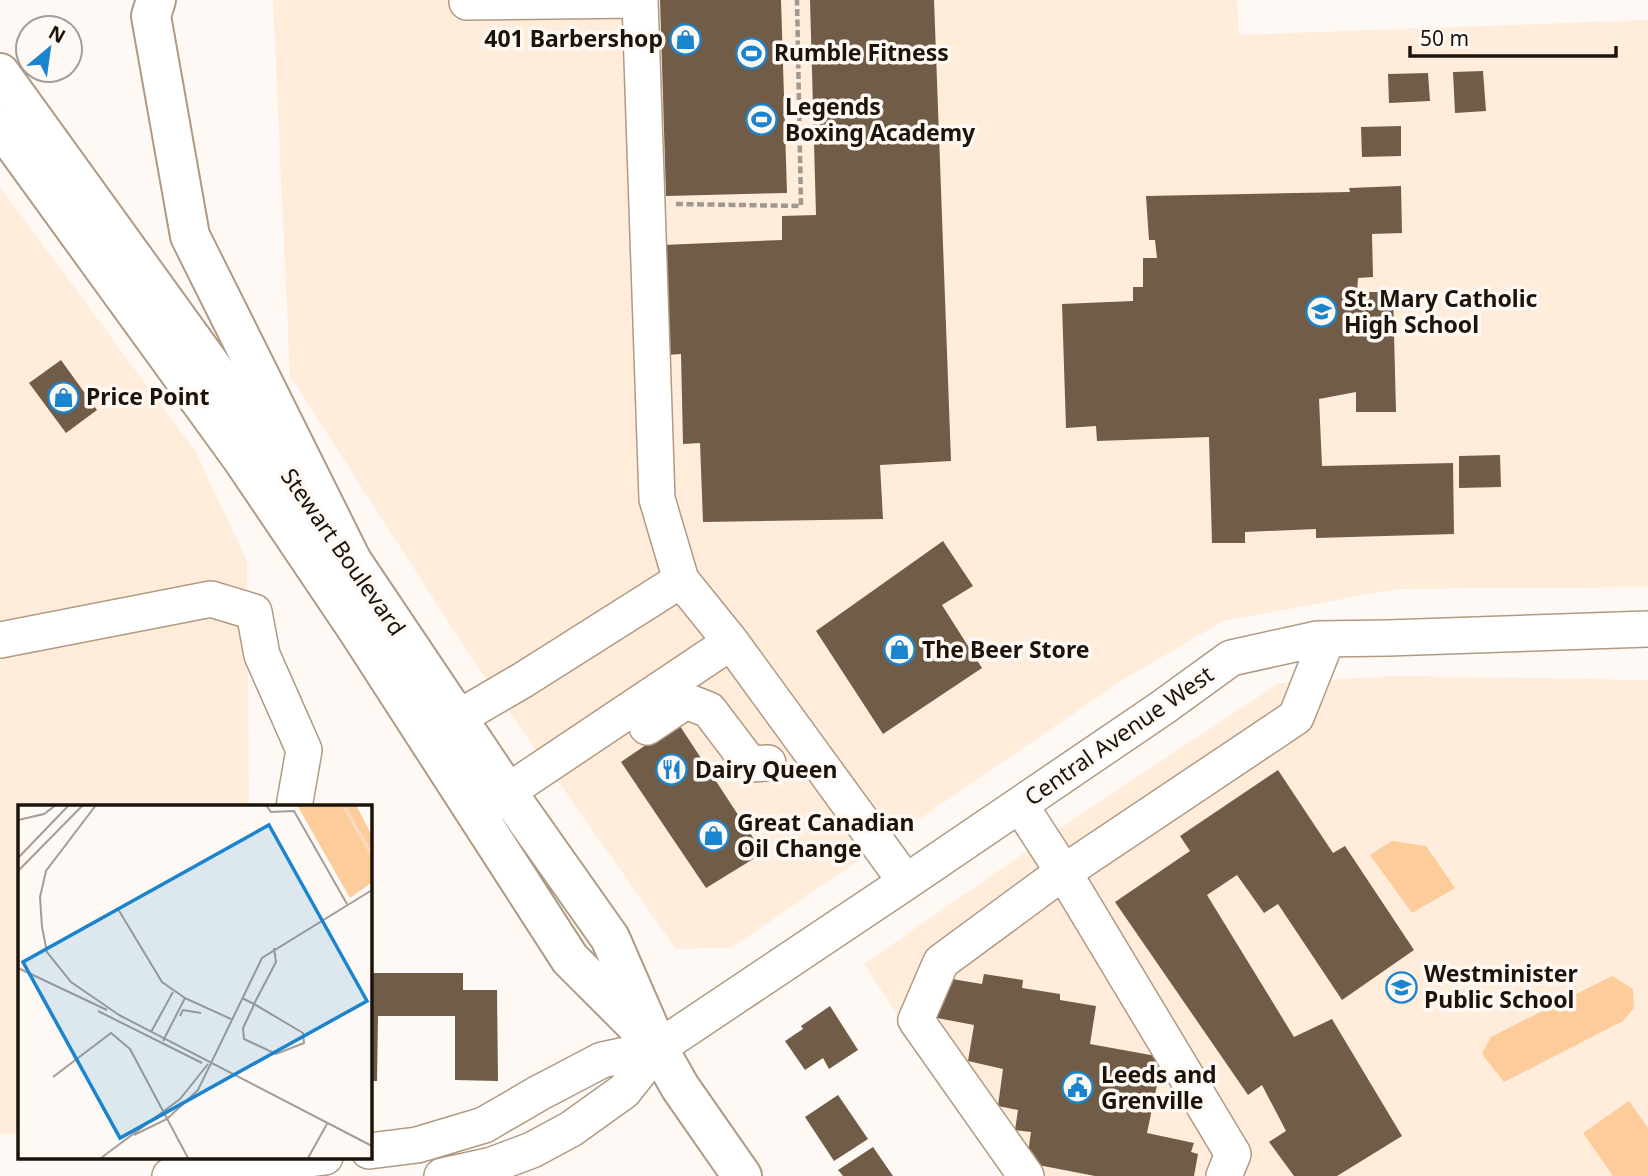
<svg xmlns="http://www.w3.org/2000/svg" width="1648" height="1176" font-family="'Noto Sans',sans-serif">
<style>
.built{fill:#ffecda}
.green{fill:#fdcc9b}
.building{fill:#715c47}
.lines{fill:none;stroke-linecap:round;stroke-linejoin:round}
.minor-casing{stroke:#b19a83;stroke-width:38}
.major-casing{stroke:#b19a83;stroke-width:42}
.highway-casing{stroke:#b19a83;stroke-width:42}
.path{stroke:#9f9992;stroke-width:4.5;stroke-dasharray:7 3.5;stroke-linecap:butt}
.minor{stroke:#fff;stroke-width:35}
.major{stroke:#fff;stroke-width:38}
.highway{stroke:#fff;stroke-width:38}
.labels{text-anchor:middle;stroke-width:7;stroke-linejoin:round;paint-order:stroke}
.poi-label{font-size:23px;font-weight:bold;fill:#1c130b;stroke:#fef9f4;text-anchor:start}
.street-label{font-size:23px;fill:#1c130b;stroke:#fef9f4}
.inset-river{fill:none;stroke:#f8dabd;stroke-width:3.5}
.inset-road{fill:none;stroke:#a49d97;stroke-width:2}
.view{fill:#1b84ce;fill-opacity:0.15;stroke:#1b84ce;stroke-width:3.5}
.inset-edge{fill:none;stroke:#1c130b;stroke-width:3.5}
</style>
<rect width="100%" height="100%" fill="#fef9f4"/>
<!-- built -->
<path class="built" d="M273,0H1237L1239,35L1648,20V587L1397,589L1223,621L1121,681L731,948L676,949L473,660L290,376Z
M0,187L195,451L247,561L249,807H19V1133L0,1134Z
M1394,676L1648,680V1176H1004L864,964L1056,831L1279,683Z"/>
<!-- green -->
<path class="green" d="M1392,841L1426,846L1455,888L1412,913L1370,855Z
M1612,976L1633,989L1634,1008L1623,1021L1504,1082L1482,1054L1491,1037Z
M1629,1101L1648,1128V1176H1613L1583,1133Z"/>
<!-- building -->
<path class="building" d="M660,0H781L787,193L666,196Z
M810,0H934L951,461L880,465L883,519L703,522L700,443L683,444L681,354L667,355L663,245L782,240V216L816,215Z
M1483,71L1486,111L1455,113L1453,72Z
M1428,73L1430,101L1389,103L1388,74Z
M1401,126V156L1362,157L1361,127Z
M1401,186L1402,233L1372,234L1373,277L1358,278L1357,292H1393L1396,412H1356V392L1319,399L1322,466L1453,463L1454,534L1316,538V529L1245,532V543H1212L1209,437L1097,441L1096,426L1066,428L1062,304L1133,301V287H1143V258H1157L1155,240H1149L1146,196L1350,192L1349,188Z
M61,360L97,410L66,433L29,383Z
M1500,455L1501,487L1459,488V456Z
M943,541L973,586L942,605L982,668L883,734L816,631Z
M678,723L763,853L706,888L621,762Z
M1278,770L1333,853L1345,846L1414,950L1342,1000L1278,904L1264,913L1237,875L1207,895L1294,1037L1332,1019L1402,1136L1337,1176H1294L1269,1142L1286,1131L1262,1085L1248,1095L1115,902L1190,851L1180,836Z
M369,973H463V990H497L498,1081L455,1080V1016H378L377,1081H369Z
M984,974L1023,980L1022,988L1060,994V1000L1096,1006L1090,1044L1156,1056L1161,1066L1147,1133L1194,1143L1191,1152L1198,1154L1194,1176H1095L1033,1164L1028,1153L1031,1132L1015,1130L1018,1110L998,1106L1003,1069L968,1061L974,1025L937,1018L946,978L982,984Z
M830,1006L858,1050L829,1069L823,1058L805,1070L785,1041L803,1029L801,1026Z
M838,1095L868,1139L834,1161L805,1117Z
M873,1147L893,1176H843L838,1170Z"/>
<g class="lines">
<defs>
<path id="minor" d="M467,2L640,0L657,499L681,580L731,642
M0,640L211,599L254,612L262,655L304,750L294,807
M458,718L523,680L681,580
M647,727L686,701L709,710L750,764L768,763
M1020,805L1064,873L1233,1154L1224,1176
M485,810L507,792L731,642L906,882
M369,1151L417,1145L484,1125L539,1093L602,1060L658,1048
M170,1176L325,1157
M442,1176L492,1165L532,1150L571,1129L624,1091L658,1048L906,882L1162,708L1231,658L1317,639L1388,638L1648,629
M1026,1176L916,1020L941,962L1051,881L1296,717L1327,639"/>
<path id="major" d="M0,73L352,561L507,792L610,938L658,1048L680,1087L742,1176
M0,125L243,460L357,629L570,959L642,1031"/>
<path id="highway" d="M156,0L151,16L190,236L352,561"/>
</defs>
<!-- minor casing -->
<use href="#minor" class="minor-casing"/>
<!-- major casing -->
<use href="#major" class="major-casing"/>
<!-- highway casing -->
<use href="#highway" class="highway-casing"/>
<!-- path -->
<path class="path" d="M676,204L801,206L797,0"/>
<!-- minor -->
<use href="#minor" class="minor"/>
<!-- major -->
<use href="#major" class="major"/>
<!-- highway -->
<use href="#highway" class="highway"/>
</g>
<!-- icons -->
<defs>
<symbol id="shop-ring" viewBox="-11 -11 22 22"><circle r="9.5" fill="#fef9f4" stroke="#1b84ce" stroke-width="1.5"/><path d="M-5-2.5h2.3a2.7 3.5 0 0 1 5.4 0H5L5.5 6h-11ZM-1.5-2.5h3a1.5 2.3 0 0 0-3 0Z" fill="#1b84ce"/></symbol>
<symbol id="stadium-ring" viewBox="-11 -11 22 22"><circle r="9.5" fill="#fef9f4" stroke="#1b84ce" stroke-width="1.5"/><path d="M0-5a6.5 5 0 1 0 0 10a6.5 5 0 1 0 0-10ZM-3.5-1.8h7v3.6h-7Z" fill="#1b84ce"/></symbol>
<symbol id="school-ring" viewBox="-11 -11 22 22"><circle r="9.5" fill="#fef9f4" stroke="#1b84ce" stroke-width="1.5"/><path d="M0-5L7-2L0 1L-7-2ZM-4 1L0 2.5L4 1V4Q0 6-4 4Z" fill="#1b84ce"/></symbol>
<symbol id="restaurant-ring" viewBox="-11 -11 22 22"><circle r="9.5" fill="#fef9f4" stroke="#1b84ce" stroke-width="1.5"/><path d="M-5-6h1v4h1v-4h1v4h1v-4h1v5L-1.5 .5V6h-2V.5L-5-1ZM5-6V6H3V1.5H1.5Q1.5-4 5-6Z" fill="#1b84ce"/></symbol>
<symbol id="civic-ring" viewBox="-11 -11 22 22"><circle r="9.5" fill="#fef9f4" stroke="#1b84ce" stroke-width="1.5"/><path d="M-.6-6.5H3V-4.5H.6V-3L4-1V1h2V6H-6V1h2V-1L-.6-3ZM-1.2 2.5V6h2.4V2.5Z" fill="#1b84ce"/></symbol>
</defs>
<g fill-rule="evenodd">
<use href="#shop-ring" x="668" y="22" width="35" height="35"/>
<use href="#stadium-ring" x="734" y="36" width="35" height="35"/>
<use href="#stadium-ring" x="744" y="102" width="35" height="35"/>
<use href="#school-ring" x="1304" y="294" width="35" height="35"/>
<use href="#shop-ring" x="46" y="380" width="35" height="35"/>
<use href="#shop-ring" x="882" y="632" width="35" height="35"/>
<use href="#restaurant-ring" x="654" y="752" width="35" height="35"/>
<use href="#shop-ring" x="696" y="818" width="35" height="35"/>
<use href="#school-ring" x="1384" y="970" width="35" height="35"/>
<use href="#civic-ring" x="1060" y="1070" width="35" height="35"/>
</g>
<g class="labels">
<!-- poi labels -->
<g class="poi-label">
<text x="663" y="47" text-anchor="end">401 Barbershop</text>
<text x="774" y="61">Rumble Fitness</text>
<text x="785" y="115">Legends<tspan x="785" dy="26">Boxing Academy</tspan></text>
<text x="1344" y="307">St. Mary Catholic<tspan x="1344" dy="26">High School</tspan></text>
<text x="86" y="405">Price Point</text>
<text x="922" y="658">The Beer Store</text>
<text x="695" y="778">Dairy Queen</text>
<text x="737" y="831">Great Canadian<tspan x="737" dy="26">Oil Change</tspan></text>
<text x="1424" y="982">Westminister<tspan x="1424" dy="26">Public School</tspan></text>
<text x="1101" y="1083">Leeds and<tspan x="1101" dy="26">Grenville</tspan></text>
</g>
<!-- street labels -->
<g class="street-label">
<text transform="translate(343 552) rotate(55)" y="8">Stewart Boulevard</text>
<text transform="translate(1119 736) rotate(-35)" y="8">Central Avenue West</text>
</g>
</g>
<!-- overview -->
<g transform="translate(18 805)">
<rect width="354" height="354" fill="#fef9f4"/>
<path d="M279,0H338L353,29V78L332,93Z" fill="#fdcc9b"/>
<path class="inset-river" d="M325,0L354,50"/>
<path class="inset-road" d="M78,0L28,66L22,92L24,122L29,147L53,177L104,212M248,0L253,7L276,6L329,99M0,15L26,9L38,0M0,53L51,0M0,66L65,0M75,119L100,104L144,177L167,193M0,163L89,205M224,193L236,199L285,228L286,238L258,249L226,234L225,223L235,202L236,199L258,157L256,143M80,206L184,258M101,210L354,341M162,211L165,205L183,208M133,227L155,187M145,236L167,193L213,214M35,272L93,228L112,244L170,353M116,330L149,314L180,285L244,153L354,85M83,353L162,294L190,259M290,353L309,319"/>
<path class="view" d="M251,20L349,196L102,333L5,157Z"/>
<rect width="354" height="354" class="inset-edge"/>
</g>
<!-- north arrow -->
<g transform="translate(49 49) rotate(29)"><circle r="33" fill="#fef9f4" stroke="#a49d97" stroke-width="2"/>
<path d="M0-5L12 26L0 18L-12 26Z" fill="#1b84ce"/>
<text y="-10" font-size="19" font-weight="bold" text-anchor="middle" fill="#1c130b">N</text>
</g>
<!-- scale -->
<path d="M1410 46v10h206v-10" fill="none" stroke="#1c130b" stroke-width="3.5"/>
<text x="1420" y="46" font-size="21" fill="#1c130b" stroke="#fef9f4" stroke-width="5" paint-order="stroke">50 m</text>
</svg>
